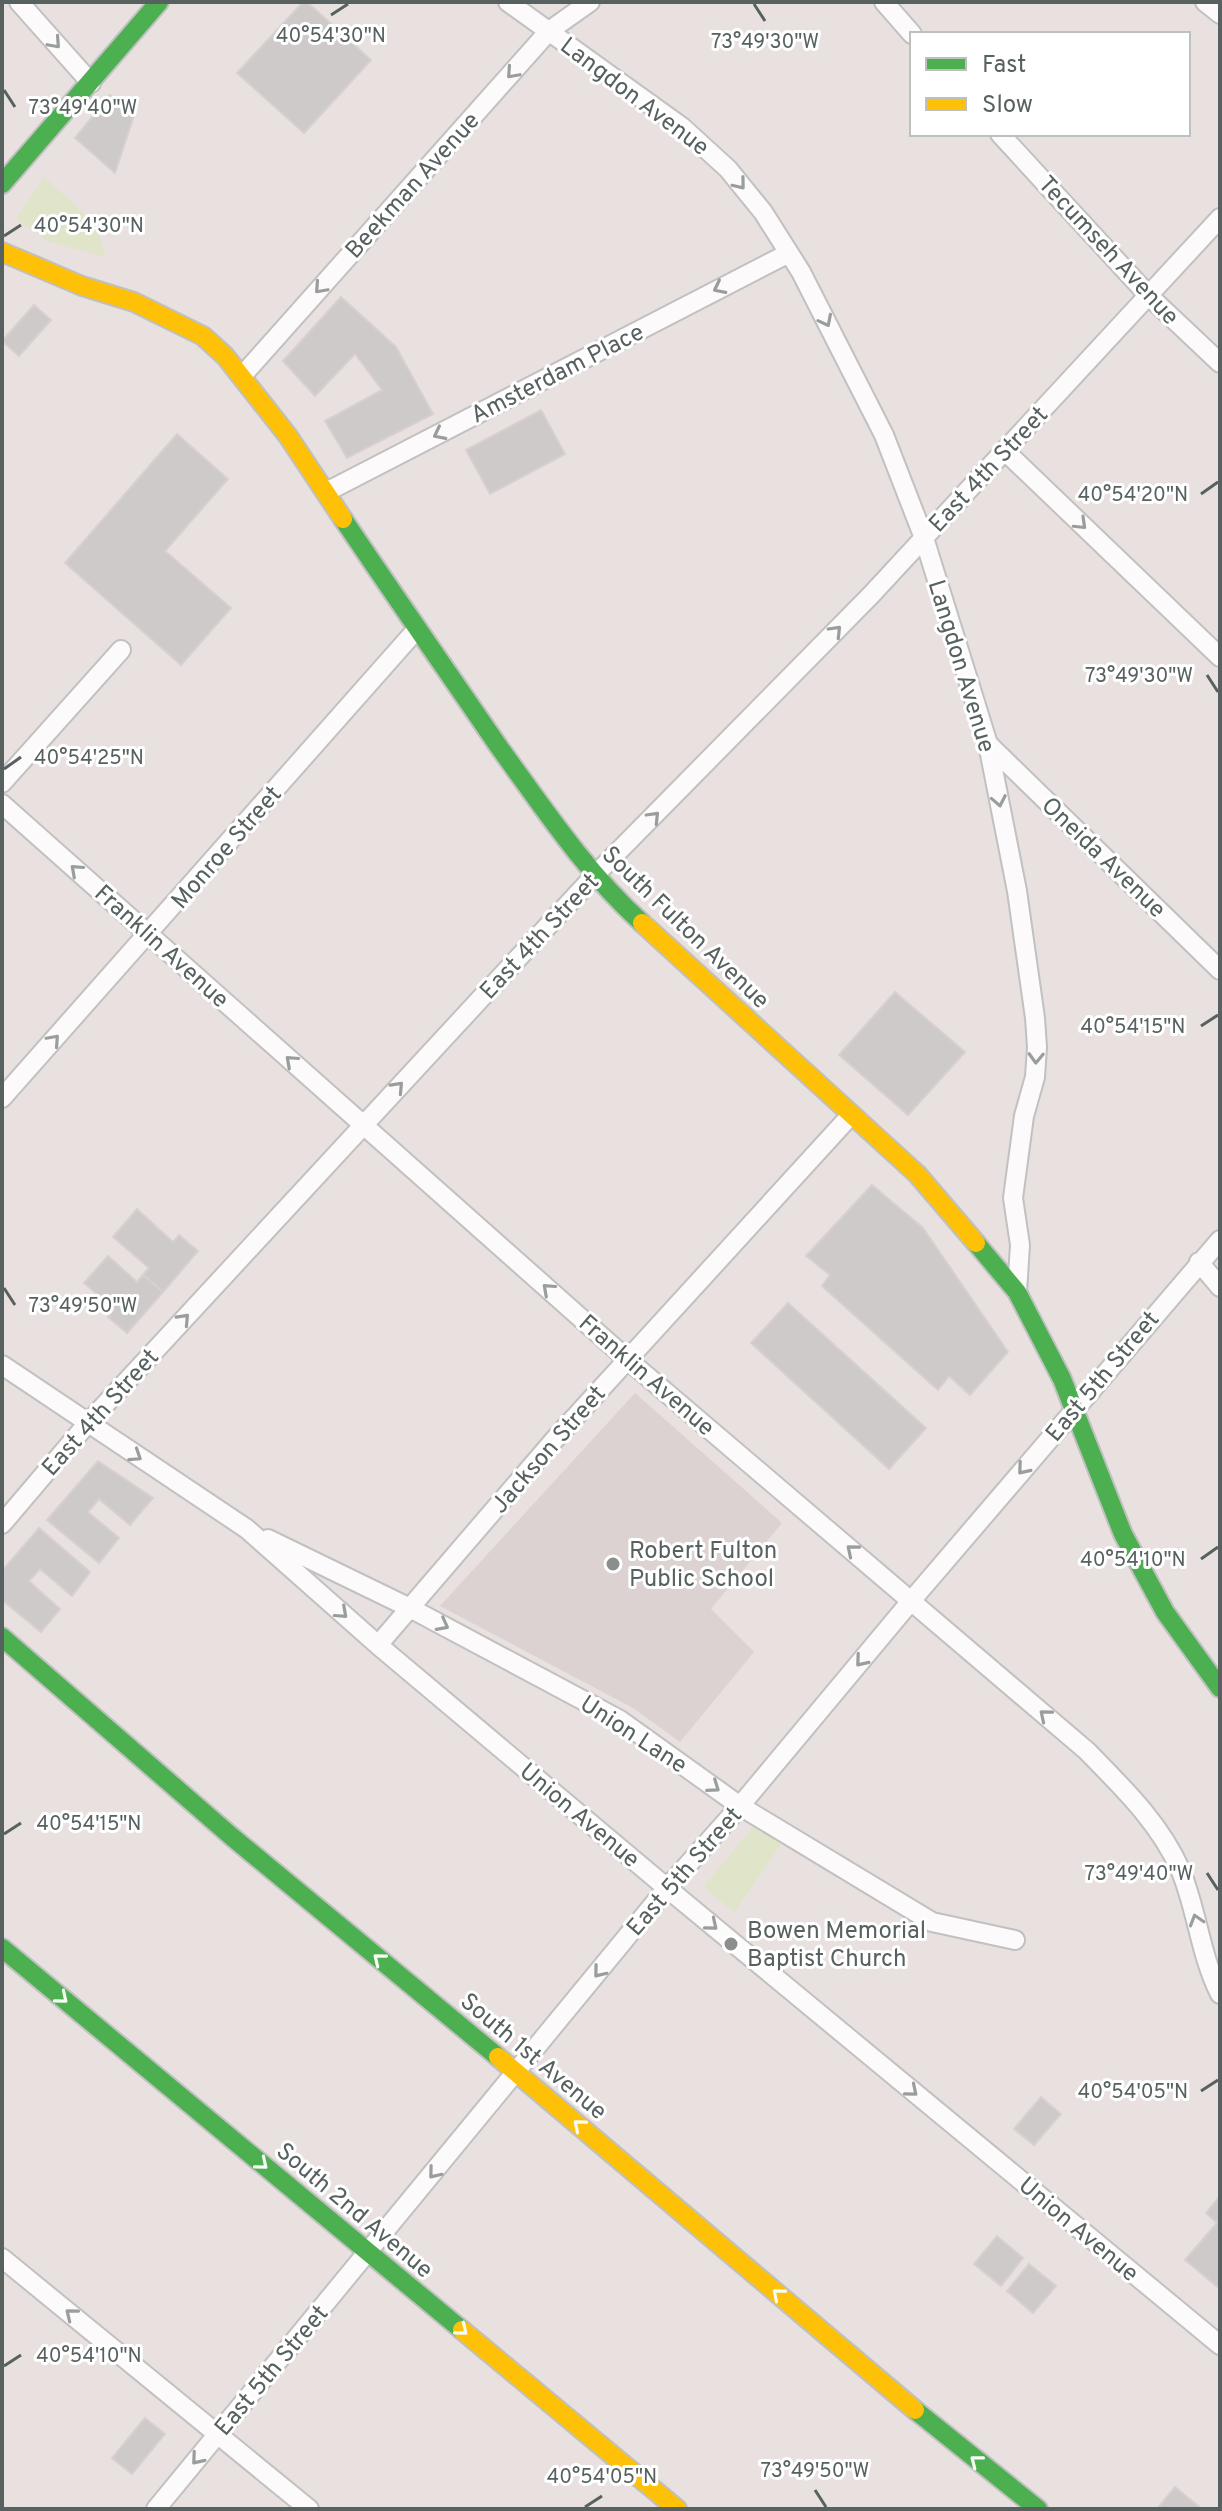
<svg xmlns="http://www.w3.org/2000/svg" width="1222" height="2511" font-family="Overpass,sans-serif">
<style>
.education{fill:#dcd2d1}
.green{fill:#e0e4c9}
.building{fill:#cecaca;stroke:#d8d0d0;stroke-width:2}
.lines{fill:none;stroke-linecap:round;stroke-linejoin:round}
.street-casing{stroke:#c0c1c0;stroke-width:22}
.fast-casing{stroke:#bfc0bf;stroke-width:22}
.slow-casing{stroke:#bfc0bf;stroke-width:22}
.street{stroke:#fcfafa;stroke-width:18}
.fast{stroke:#4caf50;stroke-width:18}
.slow{stroke:#ffc107;stroke-width:18}
.oneway{stroke:#999e9d}
.oneway2{stroke:#f6fbf6}
.ticks{fill:none;stroke:#57615f;stroke-width:3}
.poi-dot{fill:#8a8e8c;stroke:#fff;stroke-width:3}
.labels{text-anchor:middle;stroke-width:6;stroke-linejoin:round;paint-order:stroke}
.street-label{font-size:24px;fill:#57615f;stroke:#fff}
.poi-label{font-size:24px;fill:#57615f;stroke:#fff;text-anchor:start}
.ticks-label{font-size:20px;text-anchor:middle;fill:#57615f;stroke:#fff;stroke-width:6;stroke-linejoin:round;paint-order:stroke}
</style>
<rect width="100%" height="100%" fill="#e8e1e0"/>
<!-- education -->
<path class="education" d="M635,1393L782,1523L711,1609L754,1652L680,1742L633,1708L440,1606Z"/>
<!-- green -->
<path class="green" d="M44,177L95,224L106,257L49,242L16,219Z
M754,1826L781,1844L734,1913L704,1886Z"/>
<!-- building -->
<path class="building" d="M303,2H307L371,60L304,133L237,73Z
M110,95L134,115L115,173L75,138Z
M341,297L396,347L433,414L347,458L325,421L382,390L355,354L315,396L283,361Z
M34,305L51,320L19,356L2,341Z
M541,410L565,454L490,494L466,450Z
M177,434L228,479L165,551L231,608L181,665L65,563Z
M895,992L965,1052L908,1115L839,1055Z
M872,1185L923,1228L1008,1352L970,1395L949,1376L938,1390L822,1286L830,1275L806,1256Z
M137,1209L173,1242L179,1235L198,1251L163,1292L143,1275L149,1268L113,1237Z
M108,1256L137,1282L143,1275L163,1292L127,1333L108,1317L114,1309L84,1283Z
M788,1303L926,1428L889,1469L751,1343Z
M98,1461L153,1498L130,1525L99,1499L88,1512L119,1538L99,1563L47,1520Z
M39,1528L90,1572L72,1596L40,1569L29,1581L60,1609L41,1632L2,1600V1571Z
M1041,2097L1061,2114L1034,2145L1014,2129Z
M1220,2196V2289L1185,2260L1217,2223L1206,2213Z
M997,2236L1023,2258L1001,2286L974,2264Z
M1029,2264L1056,2286L1033,2313L1007,2291Z
M145,2418L165,2434L132,2474L112,2458Z
M1175,2487L1202,2509H1157Z"/>
<g class="lines">
<defs>
<path id="street" d="M19,2L91,83
M508,2L682,127L728,169L763,212L801,272L884,435L924,538L988,744L1017,891L1035,1018L1037,1047L1035,1077L1024,1116L1013,1198L1020,1245L1017,1292
M884,2L912,34
M1205,2L1220,14
M1000,134L1149,296L1220,363
M242,376L549,31L590,2
M1005,451L1220,657
M325,490L334,488L789,253
M988,744L1220,970
M2,783L121,650
M2,804L628,1360L1087,1751C1122,1787 1159,1822 1180,1869C1197,1909 1200,1955 1220,1994
M2,1098L417,629
M1199,1262L1220,1287
M2,1365L247,1529L378,1645L667,1888L1220,2345
M2,1524L87,1424L595,875L871,595L1220,218
M268,1539L410,1608L620,1720L740,1806L932,1922L1015,1940
M378,1645L555,1439L851,1115
M2,2258L309,2509
M156,2509L667,1888L740,1806L911,1601L1220,1240"/>
<path id="fast" d="M2,184L159,2
M343,519C394,595 447,671 499,747C544,809 585,871 642,923
M976,1243L1017,1292L1062,1379L1123,1534L1165,1612L1220,1688
M2,1637L231,1836L498,2057
M2,1948L462,2330
M915,2410L1038,2509"/>
<path id="slow" d="M2,252L82,286L134,302L203,336L225,356L288,436L343,519
M642,923L917,1174L976,1243
M498,2057L915,2410
M462,2330L677,2509"/>
</defs>
<!-- street casing -->
<use href="#street" class="street-casing"/>
<!-- fast casing -->
<use href="#fast" class="fast-casing"/>
<!-- slow casing -->
<use href="#slow" class="slow-casing"/>
<!-- street -->
<use href="#street" class="street"/>
<!-- fast -->
<use href="#fast" class="fast"/>
<!-- slow -->
<use href="#slow" class="slow"/>
</g>
<!-- one-way arrows -->
<defs><path id="oneway-chevron" d="M-2-3.5L2.5 0L-2 3.5" fill="none" stroke-width="1.6" stroke-linecap="round" stroke-linejoin="round" transform="scale(2)"/></defs>
<g class="oneway">
<use href="#oneway-chevron" transform="translate(55 43) rotate(48)"/>
<use href="#oneway-chevron" transform="translate(512 73) rotate(132)"/>
<use href="#oneway-chevron" transform="translate(740 184) rotate(51)"/>
<use href="#oneway-chevron" transform="translate(320 288) rotate(132)"/>
<use href="#oneway-chevron" transform="translate(719 288) rotate(153)"/>
<use href="#oneway-chevron" transform="translate(826 321) rotate(63)"/>
<use href="#oneway-chevron" transform="translate(439 434) rotate(153)"/>
<use href="#oneway-chevron" transform="translate(1081 524) rotate(44)"/>
<use href="#oneway-chevron" transform="translate(836 631) rotate(-46)"/>
<use href="#oneway-chevron" transform="translate(999 801) rotate(79)"/>
<use href="#oneway-chevron" transform="translate(654 817) rotate(-46)"/>
<use href="#oneway-chevron" transform="translate(76 870) rotate(-138)"/>
<use href="#oneway-chevron" transform="translate(54 1040) rotate(-48)"/>
<use href="#oneway-chevron" transform="translate(1036 1058) rotate(92)"/>
<use href="#oneway-chevron" transform="translate(291 1061) rotate(-138)"/>
<use href="#oneway-chevron" transform="translate(398 1087) rotate(-47)"/>
<use href="#oneway-chevron" transform="translate(548 1289) rotate(-138)"/>
<use href="#oneway-chevron" transform="translate(184 1319) rotate(-47)"/>
<use href="#oneway-chevron" transform="translate(136 1456) rotate(33)"/>
<use href="#oneway-chevron" transform="translate(1023 1469) rotate(130)"/>
<use href="#oneway-chevron" transform="translate(852 1550) rotate(-140)"/>
<use href="#oneway-chevron" transform="translate(342 1613) rotate(42)"/>
<use href="#oneway-chevron" transform="translate(443 1625) rotate(28)"/>
<use href="#oneway-chevron" transform="translate(861 1661) rotate(130)"/>
<use href="#oneway-chevron" transform="translate(1045 1715) rotate(-140)"/>
<use href="#oneway-chevron" transform="translate(714 1787) rotate(35)"/>
<use href="#oneway-chevron" transform="translate(1196 1920) rotate(-107)"/>
<use href="#oneway-chevron" transform="translate(712 1925) rotate(40)"/>
<use href="#oneway-chevron" transform="translate(599 1972) rotate(129)"/>
<use href="#oneway-chevron" transform="translate(912 2091) rotate(40)"/>
<use href="#oneway-chevron" transform="translate(434 2173) rotate(129)"/>
<use href="#oneway-chevron" transform="translate(71 2314) rotate(-141)"/>
<use href="#oneway-chevron" transform="translate(197 2459) rotate(130)"/>
</g>
<g class="oneway2">
<use href="#oneway-chevron" transform="translate(379 1959) rotate(-141)"/>
<use href="#oneway-chevron" transform="translate(62 1998) rotate(40)"/>
<use href="#oneway-chevron" transform="translate(579 2125) rotate(-140)"/>
<use href="#oneway-chevron" transform="translate(262 2164) rotate(40)"/>
<use href="#oneway-chevron" transform="translate(778 2294) rotate(-140)"/>
<use href="#oneway-chevron" transform="translate(462 2330) rotate(40)"/>
<use href="#oneway-chevron" transform="translate(976 2461) rotate(-142)"/>
</g>
<!-- ticks -->
<path class="ticks" d="M754,4L765,21M331,15L348,4M4,90L15,107M4,236L21,225M1201,494L1218,482M1207,675L1218,692M4,769L21,757M1201,1026L1218,1015M4,1288L15,1305M1201,1559L1218,1547M4,1834L21,1823M1207,1873L1218,1890M1201,2091L1218,2080M4,2366L21,2355M815,2490L826,2507M585,2507L602,2496"/>
<!-- markers -->
<g class="poi-dot">
<circle cx="613" cy="1564" r="8"/>
<circle cx="731" cy="1944" r="8"/>
</g>
<g class="labels">
<!-- street labels -->
<g class="street-label">
<text transform="translate(635 96) rotate(37)" y="8">Langdon Avenue</text>
<text transform="translate(412 185) rotate(-48)" y="8">Beekman Avenue</text>
<text transform="translate(1109 250) rotate(47)" y="8">Tecumseh Avenue</text>
<text transform="translate(557 373) rotate(-27)" y="8">Amsterdam Place</text>
<text transform="translate(988 469) rotate(-47)" y="8">East 4th Street</text>
<text transform="translate(962 666) rotate(73)" y="8">Langdon Avenue</text>
<text transform="translate(226 847) rotate(-49)" y="8">Monroe Street</text>
<text transform="translate(1104 857) rotate(44)" y="8">Oneida Avenue</text>
<text transform="translate(686 927) rotate(44)" y="8">South Fulton Avenue</text>
<text transform="translate(539 936) rotate(-47)" y="8">East 4th Street</text>
<text transform="translate(162 946) rotate(42)" y="8">Franklin Avenue</text>
<text transform="translate(647 1375) rotate(41)" y="8">Franklin Avenue</text>
<text transform="translate(1102 1376) rotate(-50)" y="8">East 5th Street</text>
<text transform="translate(100 1412) rotate(-48)" y="8">East 4th Street</text>
<text transform="translate(548 1449) rotate(-49)" y="8">Jackson Street</text>
<text transform="translate(634 1734) rotate(33)" y="8">Union Lane</text>
<text transform="translate(580 1815) rotate(40)" y="8">Union Avenue</text>
<text transform="translate(684 1871) rotate(-49)" y="8">East 5th Street</text>
<text transform="translate(534 2056) rotate(40)" y="8">South 1st Avenue</text>
<text transform="translate(355 2210) rotate(40)" y="8">South 2nd Avenue</text>
<text transform="translate(1079 2229) rotate(40)" y="8">Union Avenue</text>
<text transform="translate(271 2370) rotate(-50)" y="8">East 5th Street</text>
</g>
<!-- poi labels -->
<g class="poi-label">
<text x="629" y="1558">Robert Fulton<tspan x="629" dy="28">Public School</tspan></text>
<text x="747" y="1938">Bowen Memorial<tspan x="747" dy="28">Baptist Church</tspan></text>
</g>
</g>
<g class="ticks-label">
<text x="331" y="42">40°54'30"N</text>
<text x="765" y="48">73°49'30"W</text>
<text x="83" y="114">73°49'40"W</text>
<text x="89" y="232">40°54'30"N</text>
<text x="1133" y="501">40°54'20"N</text>
<text x="1139" y="682">73°49'30"W</text>
<text x="89" y="764">40°54'25"N</text>
<text x="1133" y="1033">40°54'15"N</text>
<text x="83" y="1312">73°49'50"W</text>
<text x="1133" y="1566">40°54'10"N</text>
<text x="89" y="1830">40°54'15"N</text>
<text x="1139" y="1880">73°49'40"W</text>
<text x="1133" y="2098">40°54'05"N</text>
<text x="89" y="2362">40°54'10"N</text>
<text x="815" y="2477">73°49'50"W</text>
<text x="602" y="2483">40°54'05"N</text>
</g>
<!-- border -->
<rect width="1222" height="2511" fill="none" stroke="#57615f" stroke-width="8"/>
<!-- legend -->
<rect x="910" y="32" width="280" height="104" fill="#ffffff" stroke="#bcc0bf" stroke-width="2"/>
<rect x="926" y="58" width="40" height="12" fill="#4caf50" stroke="#bcc0bf" stroke-width="2"/>
<text x="982" y="72" font-size="24" fill="#57615f">Fast</text>
<rect x="926" y="98" width="40" height="12" fill="#ffc107" stroke="#bcc0bf" stroke-width="2"/>
<text x="982" y="112" font-size="24" fill="#57615f">Slow</text>
</svg>
